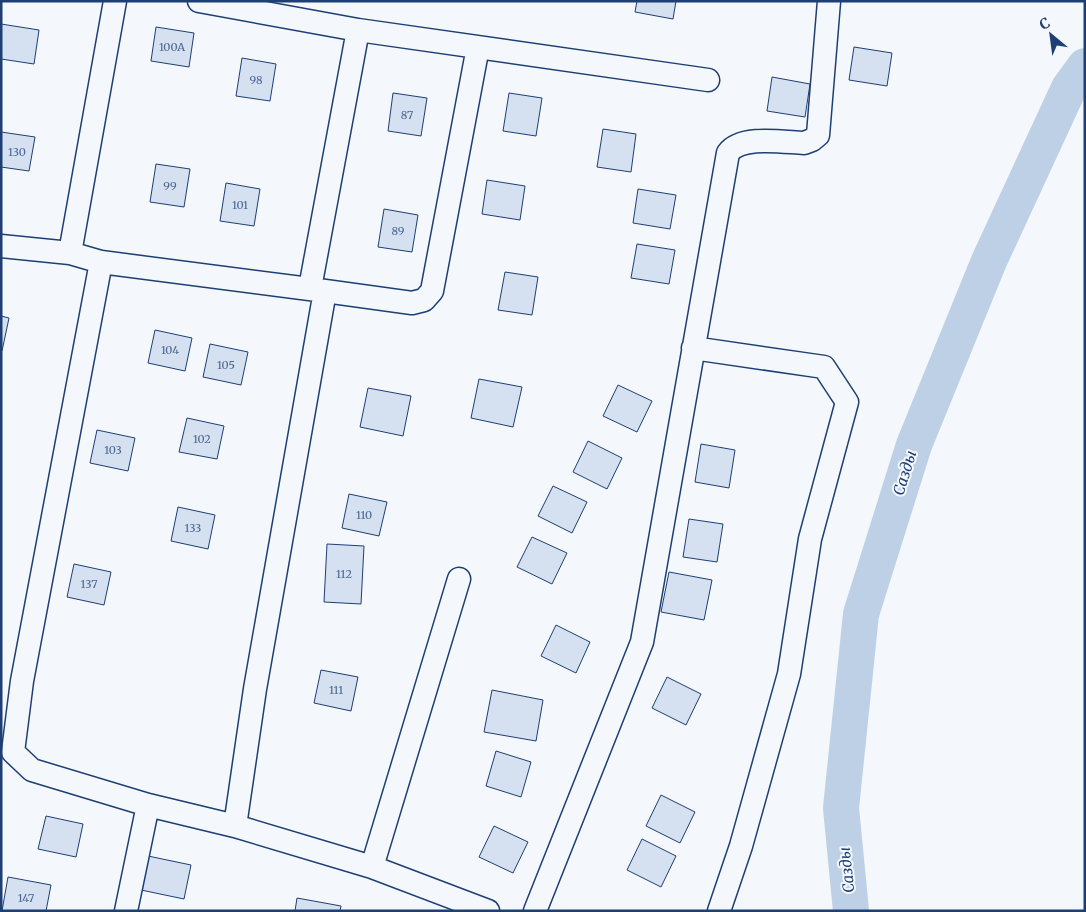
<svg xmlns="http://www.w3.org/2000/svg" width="1086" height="912" font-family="Merriweather,serif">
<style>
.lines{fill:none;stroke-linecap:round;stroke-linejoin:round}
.river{stroke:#bed0e5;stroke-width:36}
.building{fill:#d5e0f0;stroke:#1d3f73}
.minor-casing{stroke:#1d3f73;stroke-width:25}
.minor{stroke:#f4f7fb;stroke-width:22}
.labels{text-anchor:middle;stroke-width:4;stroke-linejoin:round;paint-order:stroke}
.number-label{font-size:11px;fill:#4b6792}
.water-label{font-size:15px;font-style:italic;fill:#1d3f73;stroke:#f4f7fb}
</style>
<rect width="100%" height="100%" fill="#f4f7fb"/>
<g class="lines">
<!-- river -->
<path class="river" d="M851,911L841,808L861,614L914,445L989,261L1069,88L1085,66"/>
</g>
<!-- building -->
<path class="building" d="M637,1H676L673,19L635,12Z
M1,24L39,30L34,64L1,59Z
M156,27L194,33L189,67L151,61Z
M854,47L892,53L887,86L849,80Z
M242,58L276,64L270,101L236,96Z
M772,77L810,84L805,117L767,111Z
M393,93L427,98L421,136L388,131Z
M509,93L542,98L536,136L503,131Z
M603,129L636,134L631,172L597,167Z
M1,132L35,137L29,171L1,167Z
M156,164L190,169L184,207L150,202Z
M487,180L525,186L520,220L482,214Z
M226,183L260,189L254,226L220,221Z
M638,189L676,195L670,229L633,223Z
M384,209L418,215L412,252L378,247Z
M637,244L675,250L669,284L631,278Z
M505,272L538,277L532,315L498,310Z
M1,316L9,318L2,351H1Z
M155,330L192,338L185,371L148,363Z
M210,344L248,352L241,385L203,377Z
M479,379L522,387L513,427L471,418Z
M618,385L652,401L637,432L603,416Z
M368,388L411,396L403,436L360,427Z
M187,418L224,426L217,459L179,452Z
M97,430L135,438L128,471L90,463Z
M588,441L622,458L607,489L573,472Z
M701,444L735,450L729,488L695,482Z
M553,486L587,502L572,533L538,516Z
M349,494L387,502L379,536L342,528Z
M178,507L215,515L208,549L171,541Z
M689,519L723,524L717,562L683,557Z
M532,537L567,553L552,584L517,567Z
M327,544L364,546L361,604L324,602Z
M74,564L111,572L104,605L67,597Z
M669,572L712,580L704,620L661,612Z
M556,625L590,642L576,673L541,656Z
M321,670L358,677L351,711L314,703Z
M667,677L701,694L686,725L652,708Z
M492,690L543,700L536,741L484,732Z
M496,751L531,762L521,797L486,786Z
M661,795L695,812L680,843L646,826Z
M46,816L83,824L76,857L38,849Z
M494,826L528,842L513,873L479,857Z
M642,839L676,856L661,887L627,870Z
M148,856L191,865L184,899L141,890Z
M8,877L51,885L46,911H2Z
M297,898L341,906L340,911H295Z"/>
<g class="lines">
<defs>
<path id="minor" d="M115,1L70,253L101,262L325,291L255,689L235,826L372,867L488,911
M199,1L358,30L708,80
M1,246L70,253
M101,262L22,681L13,752L32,770L148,805L126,911
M310,288L358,30
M325,291L412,303L424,300L432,291L478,47
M693,348L824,367L847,402L810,539L789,674L741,846L719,911
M148,805L235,826
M372,867L459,579
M535,911L642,642L728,153C741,135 782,142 804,143L812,140L818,135L829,1"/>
</defs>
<!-- minor casing -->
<use href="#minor" class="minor-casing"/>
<!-- minor -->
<use href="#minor" class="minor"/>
</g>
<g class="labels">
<!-- number labels -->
<g class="number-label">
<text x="172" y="51">100А</text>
<text x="256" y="84">98</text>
<text x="407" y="119">87</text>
<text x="17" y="156">130</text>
<text x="170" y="190">99</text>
<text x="240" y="209">101</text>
<text x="398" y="235">89</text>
<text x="170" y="354">104</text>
<text x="226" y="369">105</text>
<text x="202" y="443">102</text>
<text x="113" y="454">103</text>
<text x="364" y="519">110</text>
<text x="193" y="532">133</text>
<text x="344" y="578">112</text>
<text x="89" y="588">137</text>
<text x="336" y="694">111</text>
<text x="26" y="902">147</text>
</g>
<!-- water labels -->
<g class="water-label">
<text transform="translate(905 473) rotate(-73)" y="5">Сазды</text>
<text transform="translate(847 870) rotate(-96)" y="5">Сазды</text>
</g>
</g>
<!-- border -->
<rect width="1086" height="912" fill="none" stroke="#1d3f73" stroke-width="5"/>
<!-- north arrow -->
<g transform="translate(1051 35) rotate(331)" stroke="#f4f7fb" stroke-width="4" paint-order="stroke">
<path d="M0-4L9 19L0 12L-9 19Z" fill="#1d3f73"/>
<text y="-8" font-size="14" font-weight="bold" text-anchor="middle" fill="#1d3f73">С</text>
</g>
</svg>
